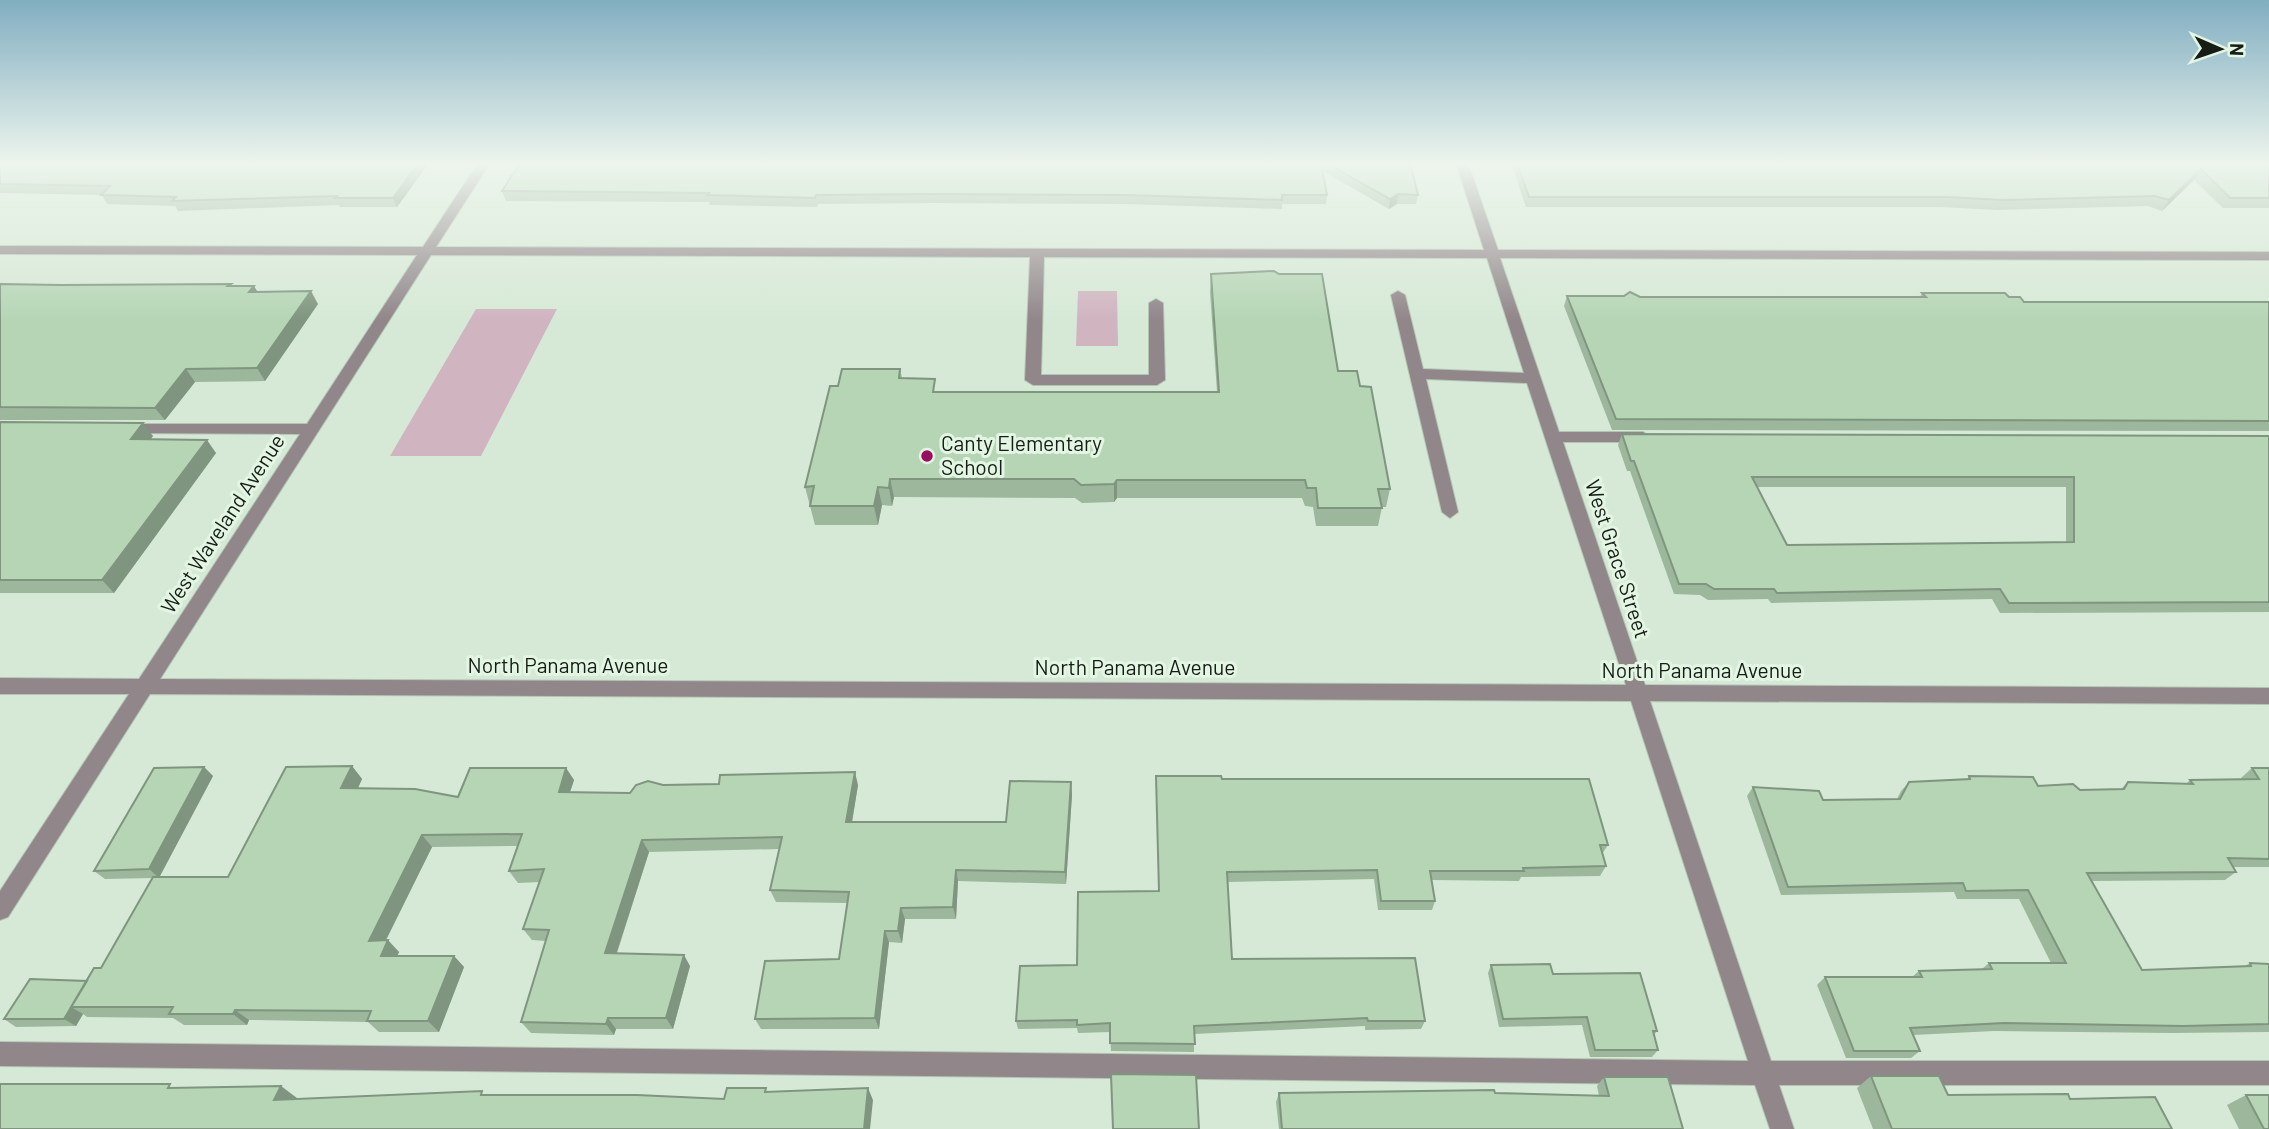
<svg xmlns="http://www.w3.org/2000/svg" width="2269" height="1129" font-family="Barlow,sans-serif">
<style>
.green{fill:#d0b4c0}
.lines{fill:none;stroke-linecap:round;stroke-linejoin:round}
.minor-casing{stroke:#b3c4b3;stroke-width:2}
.minor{fill:#91868a;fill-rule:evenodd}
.wall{fill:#9cb79c;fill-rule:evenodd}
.shaded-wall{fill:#7f957f}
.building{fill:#b5d5b5;stroke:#7f957f;stroke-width:2;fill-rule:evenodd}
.poi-dot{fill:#980e63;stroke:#e3f6e3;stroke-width:2.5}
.labels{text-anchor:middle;stroke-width:6;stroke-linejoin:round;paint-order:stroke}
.poi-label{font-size:21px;fill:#161c16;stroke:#e3f6e3;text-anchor:start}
.street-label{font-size:21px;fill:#161c16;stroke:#e3f6e3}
</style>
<rect width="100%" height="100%" fill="#d6e9d6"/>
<!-- green -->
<path class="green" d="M1078,291H1117L1118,346H1076Z
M476,309H557L481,456H390Z"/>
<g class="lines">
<defs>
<path id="minor" d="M478,163H490L436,247L1484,250L1456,163H1468L1498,250L2269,252V260L1500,258L1559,432H1643L1651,437L1643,442H1563L1645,685L2269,688V704L1650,701L1771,1061H2269V1085H1779L1794,1129H1770L1755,1085L0,1066V1042L1748,1061L1631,701L150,694L8,917L0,920V891L129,694H0V678L139,679L300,434L126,433L120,432L118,428L120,424H307L417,255L0,254V246L423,247ZM431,255L1030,257L1025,380L1033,385H1157L1165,380L1163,303L1156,299L1149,303V375H1041L1044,257L1487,258L1524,373L1423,369L1405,295L1398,291L1391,295L1442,512L1450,518L1458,512L1426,379L1527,383L1626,685L160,679Z"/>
</defs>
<!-- minor casing -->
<use href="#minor" class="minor-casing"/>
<!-- minor -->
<use href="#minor" class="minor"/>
</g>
<!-- wall -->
<path class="wall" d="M0,163H429L397,207H340L339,205L178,211L175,206L107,204L102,195L0,193Z
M520,163H1410L1418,195L1416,204H1397L1389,209L1323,171L1327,195L1326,204H1282V209L1127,204L934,203L818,204L817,207L710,205L709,202L506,201L502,191Z
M1511,163H2269V208H2223L2194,180L2162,211L2148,206L1997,210L1941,207H1526Z
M1211,274L1360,386L1390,489L1386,507H1382L1378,526H1316L1313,507L1305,506L1302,498H1117L1114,502L1082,503L1075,498L894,497L892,506L882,505L878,525H815L805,487L838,386L900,369L902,378L937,392H1217L1210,292Z
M0,284L232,286L318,304L265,381L195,382L165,420H0Z
M1922,293L2009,297L2024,302H2269V431L1612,430L1564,306L1567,296L1640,297H1920Z
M0,422L153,436L151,439L216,453L114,593H0Z
M1622,434L2269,436V612L2000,613L1992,599L1771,603L1768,599L1708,600L1700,595L1674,594L1630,471H1627L1618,445ZM1757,487H2066V542L1787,545Z
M352,766L362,779L358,788L458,797L566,768L574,780L570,792L630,793L663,785H858L852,822H1006L1071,782L1072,795L1066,884L958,881L956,919H905L902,943L889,942L879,1029H761L755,1019L839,959L848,903L776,902L770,890L779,849L649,852L617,953L690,966L673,1029H616L614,1035L531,1033L521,1022L546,941L532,940L523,929L540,882L518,883L509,871L517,846L432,847L386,940L399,952L397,956H454L464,967L439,1032H379L368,1022L249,1020L247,1025H184L173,1018L87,1017L83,1014L76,1026L16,1027L4,1019L87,981L101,968L153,878L105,879L94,871L204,767L213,776L159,877H228Z
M2252,768H2269V867H2234L2236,872L2225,880L2092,881L2142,970L2245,966L2250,963L2269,964V1032L2171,1033L1994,1031L1913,1035L1920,1051L1911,1058H1846L1817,985L1825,977H1912L1919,971L1982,969L1989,963H2051L2019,899H1957L1954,892L1781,895L1747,796L1753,787L1823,800L1897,799L1901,791L1909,782L1967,779L1969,776L2080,790L2121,789L2128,782L2186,784L2190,780L2242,779L2241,778Z
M1222,779L1608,845L1602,854L1606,866L1600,876L1521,877L1519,881L1431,880L1435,901L1432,910H1378L1374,879L1228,882L1232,959L1425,1021L1421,1029L1365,1030V1026L1194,1034V1052L1111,1051L1110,1032L1078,1033L1077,1028L1018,1029L1016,1021L1158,891Z
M1491,965L1553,974L1657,1031L1654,1035L1658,1050L1652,1057H1590L1582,1025L1499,1027L1488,973Z
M1871,1076L1948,1095L2070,1099L2172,1129H1873L1857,1088Z
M1604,1077L1683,1129H1279L1276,1102L1279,1093H1495L1599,1096L1597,1086Z
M2246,1095L2269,1129H2239L2227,1105Z"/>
<!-- shaded-wall -->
<path class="shaded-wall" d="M418,163H429L397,207L393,198Z
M2201,169L2194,180L2162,211L2169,200Z
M1398,194L1397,204L1389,209L1390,199Z
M254,286L262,299L249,292Z
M311,291L318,304L265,381L257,368Z
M186,369L195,382L165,420L155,408Z
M143,423L153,436L141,451L131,439Z
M207,440L216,453L114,593L102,580Z
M890,479L894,497L892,506L889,488Z
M1117,480V498L1114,502V484Z
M878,487L882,505L878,525L874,506Z
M352,766L362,779L352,801L341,788Z
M204,767L213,776L159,878L149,869Z
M566,768L574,780L566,804L559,792Z
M855,772L858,785L850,834L846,822Z
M1071,782L1072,795L1066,884L1065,872Z
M422,835L432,847L380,952L369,941Z
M642,840L649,852L613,964L605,953Z
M956,870L958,881L956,919L953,907Z
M901,908L905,919L902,943L898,931Z
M885,931L889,942L879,1029L875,1018Z
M388,940L399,952L392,967L381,956Z
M684,955L690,966L673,1029L666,1018Z
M454,956L464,967L439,1032L428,1021Z
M71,1007L83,1014L76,1026L64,1019Z
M235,1010L249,1020L247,1025L233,1014Z
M608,1018L616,1029L614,1035L606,1024Z
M281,1086L297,1098L291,1112L274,1100Z
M868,1088L873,1100L870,1129H864Z"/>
<!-- building -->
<path class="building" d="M0,163H418L393,198H335L337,196L172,201L176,197L101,195L110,186L0,184Z
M520,163H1321L1327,195H1282V200L1127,195L933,194L816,195L815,198L707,195L709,193L502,191Z
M1326,163H1410L1418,195L1398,194L1390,199Z
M1517,163H2269V198H2230L2201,169L2169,200L2155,196L2003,200L1947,197H1529Z
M1274,271L1279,274H1322L1338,371H1357L1360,386L1371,387L1390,489H1378L1382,508H1318L1316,488H1307L1305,480H1117L1114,484L1081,485L1074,479H890L889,488L878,487L874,506H810L814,486L805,487L830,386H838L842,369H900L899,378L935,379L933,392H1219L1211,274Z
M0,284L61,285L231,284L228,286H254L249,292L311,291L257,368L186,369L155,408L0,407Z
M1630,292L1640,297H1926L1922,293H2005L2009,297H2020L2024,302H2269V421L1616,419L1567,296H1624Z
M0,422L143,423L131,439L207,440L102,580H0Z
M1622,434L2269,436V602L2009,603L2000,589L1777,593L1774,589H1714L1706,584H1679L1634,461H1631ZM1752,477H2074V542L1787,545Z
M352,766L341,788L415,789L458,797L470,768H566L559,792L630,793L636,785L648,781L663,785L719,784L720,775L855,772L846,822H1006L1010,781L1071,782L1065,872L956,870L953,907L901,908L898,931H885L875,1018L755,1019L765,961L839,959L849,892L770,890L782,837L642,840L605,953L684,955L666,1018H608L606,1024L521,1022L549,930L523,929L544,869L509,871L522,834L422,835L369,941L388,940L381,956H454L428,1021H367L371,1011L235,1010L233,1014H169L173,1007H71L94,968H101L153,877H228L286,767Z
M204,767L149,869L94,871L154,768Z
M2252,768H2269V859L2228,858L2236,872L2087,873L2142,970L2251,966L2250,963L2269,964V1024L2183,1026L2004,1023L1910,1028L1920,1051H1854L1825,977H1922L1919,971L1992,969L1989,963H2066L2028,890L1966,891L1963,883L1788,887L1753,787L1819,791L1823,800L1900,799L1909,782L1970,779L1969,776L2033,777L2038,786L2073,784L2080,790L2124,789L2128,782L2193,784L2190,780L2259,779Z
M1156,776H1221L1222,779H1589L1608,845H1600L1606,866L1523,868L1524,871H1430L1435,901H1381L1377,870L1227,872L1232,959L1415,958L1425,1021H1368L1367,1018L1194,1026L1195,1044L1110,1043V1023L1077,1025V1020L1016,1021L1020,966L1077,965L1078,892L1159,891Z
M1550,964L1553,974L1640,973L1657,1031H1653L1658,1050H1595L1587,1017L1503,1019L1491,965Z
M30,979L87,981L64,1019H4Z
M1111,1074L1196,1075L1199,1129H1113Z
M1871,1076H1939L1948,1095L2068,1094L2070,1099L2155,1097L2172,1129H1892Z
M1604,1077H1668L1683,1129H1282L1279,1093L1494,1090L1495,1093L1609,1096Z
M0,1084H170L168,1088L281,1086L274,1100L482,1091L481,1095H637L724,1099L727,1088H766L765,1092L868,1088L864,1129H0Z
M2246,1095H2269V1129H2264Z"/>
<!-- sky -->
<linearGradient id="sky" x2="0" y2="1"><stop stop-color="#81aec1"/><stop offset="0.51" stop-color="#edf5ed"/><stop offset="1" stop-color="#edf5ed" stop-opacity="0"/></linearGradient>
<rect width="2269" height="321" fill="url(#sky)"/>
<!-- markers -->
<circle class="poi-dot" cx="927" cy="456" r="7"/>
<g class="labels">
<!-- poi labels -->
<g class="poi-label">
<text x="941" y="451">Canty Elementary<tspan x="941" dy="24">School</tspan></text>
</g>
<!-- street labels -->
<g class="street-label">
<text transform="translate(223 524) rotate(-57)" y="7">West Waveland Avenue</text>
<text transform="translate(1617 559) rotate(72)" y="7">West Grace Street</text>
<text x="568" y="673">North Panama Avenue</text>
<text x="1135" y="675">North Panama Avenue</text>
<text x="1702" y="678">North Panama Avenue</text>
</g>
</g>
<!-- north arrow -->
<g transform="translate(2220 49) rotate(92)" stroke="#e3f6e3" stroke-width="5" paint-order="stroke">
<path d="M0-5L12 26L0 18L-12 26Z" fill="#161c16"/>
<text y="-10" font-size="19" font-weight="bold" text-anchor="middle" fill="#161c16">N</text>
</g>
</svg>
